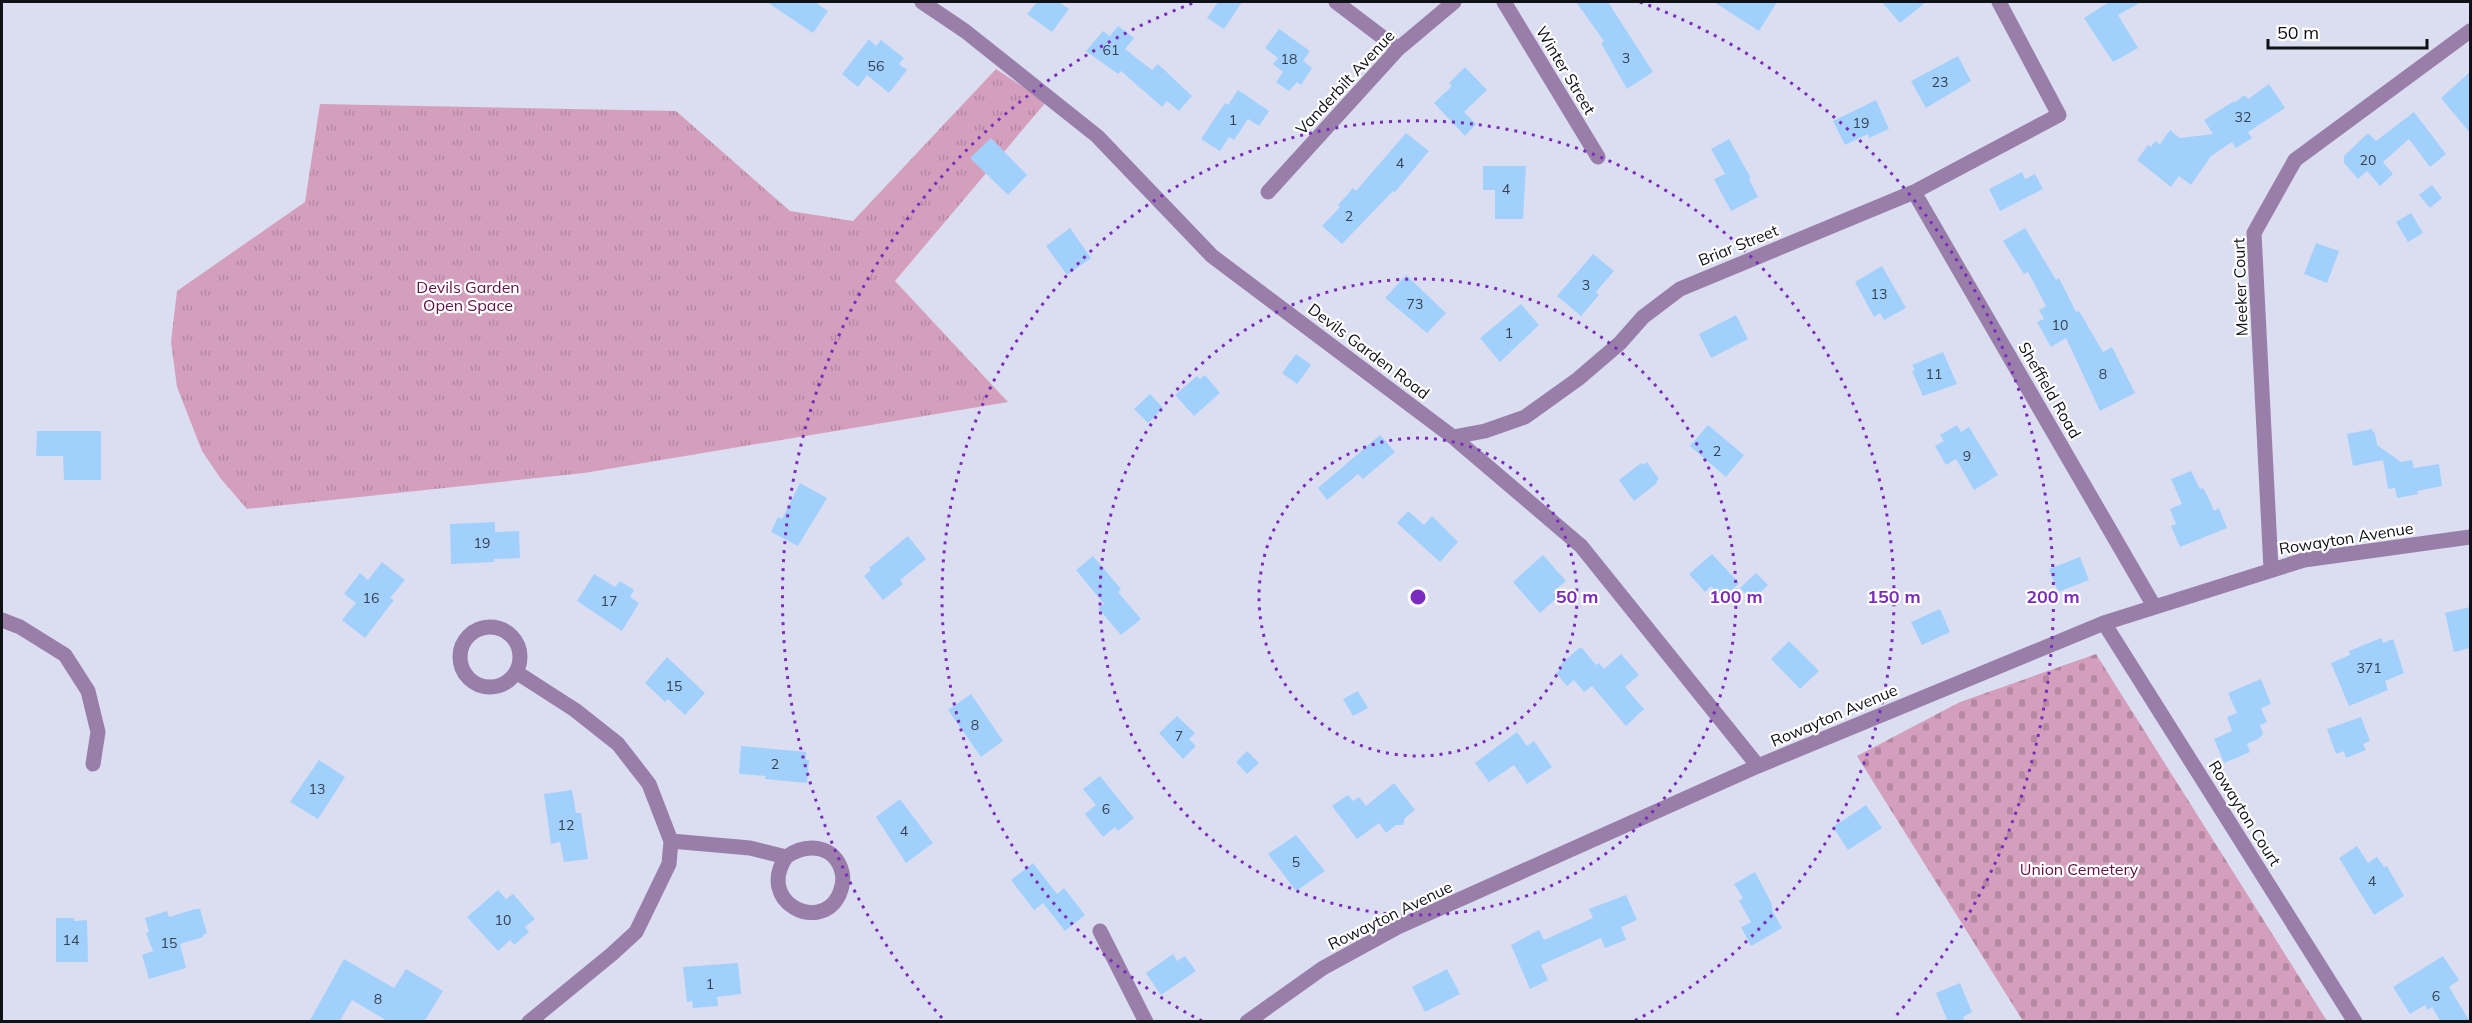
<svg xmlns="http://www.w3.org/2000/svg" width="2472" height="1023" font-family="Mulish,sans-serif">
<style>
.cemetery{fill:url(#cemetery-stones)}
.park{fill:url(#park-tufts)}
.building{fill:#a2d0fc}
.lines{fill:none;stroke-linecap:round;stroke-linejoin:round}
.minor{stroke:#997ea9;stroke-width:15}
.ring{fill:none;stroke:#7b2cbf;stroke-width:3;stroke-dasharray:3 6}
.labels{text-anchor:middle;stroke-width:4.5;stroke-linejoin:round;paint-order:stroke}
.number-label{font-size:14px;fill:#344150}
.street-label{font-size:16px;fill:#101117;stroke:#fff}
.park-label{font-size:16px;fill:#611047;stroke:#fff}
.centre{fill:#7b2cbf;stroke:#fff;stroke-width:3}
.ring-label{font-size:18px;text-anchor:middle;font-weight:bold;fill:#7b2cbf;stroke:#fff;stroke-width:4.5;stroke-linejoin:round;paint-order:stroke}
</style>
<defs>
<pattern id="cemetery-stones" width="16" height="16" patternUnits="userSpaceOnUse" patternTransform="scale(1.5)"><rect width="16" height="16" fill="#d49fbd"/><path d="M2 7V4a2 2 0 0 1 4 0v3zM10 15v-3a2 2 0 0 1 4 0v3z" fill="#b588a2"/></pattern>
<pattern id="park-tufts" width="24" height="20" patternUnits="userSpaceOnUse" patternTransform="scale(1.5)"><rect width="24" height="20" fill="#d49fbd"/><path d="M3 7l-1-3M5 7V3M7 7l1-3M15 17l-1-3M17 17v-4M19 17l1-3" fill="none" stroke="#b588a2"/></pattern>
</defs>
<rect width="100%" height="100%" fill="#dbdef0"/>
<!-- cemetery -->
<path class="cemetery" d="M2096,654L2327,1021H2023L1857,756L1960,702Z"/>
<!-- park -->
<path class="park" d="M996,69L1046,102L895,281L1008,402L584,473L247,509L221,479L202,451L177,387L171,342L177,291L305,202L320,104L676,111L790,211L853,221Z"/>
<!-- building -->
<path class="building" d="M767,2H815L828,11L813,33Z
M1037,2H1059L1069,9L1052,32L1027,14Z
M1218,2H1242L1224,29L1207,18Z
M1576,2H1608L1653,72L1627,89L1601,43L1604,41Z
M1714,2H1777L1759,31Z
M1882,2H1926L1900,23Z
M2109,2H2141L2118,15L2138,48L2113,62L2084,18Z
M1118,26L1134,38L1125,49L1152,70L1158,64L1192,96L1179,111L1167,101L1162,107L1121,71L1118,74L1086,51L1103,31L1110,36Z
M1279,29L1310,51L1303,61L1312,68L1301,85L1297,82L1289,91L1276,82L1283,72L1273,64L1278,58L1265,48Z
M869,39L876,46L881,40L904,58L899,64L907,70L889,93L867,75L858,87L842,74Z
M1958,56L1971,81L1926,108L1911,81Z
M1465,67L1487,90L1464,112L1476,124L1465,136L1434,103L1452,86L1449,83Z
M2470,72V133L2441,98Z
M2269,84L2285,108L2248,132L2252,138L2236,148L2232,142L2211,156L2191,185L2179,176L2171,187L2137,160L2148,145L2151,147L2155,141L2160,144L2170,130L2180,138L2213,134L2204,120L2234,101L2235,102L2245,95L2248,99Z
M1238,90L1269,111L1259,126L1248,119L1234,140L1229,137L1220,151L1201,139L1225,103L1228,105Z
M1876,100L1889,129L1869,138L1868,134L1845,145L1833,121Z
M2414,112L2446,154L2430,167L2409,139L2383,162L2393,174L2380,186L2367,171L2358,179L2344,163V156L2368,133L2376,141Z
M1406,133L1429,151L1395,192L1393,191L1342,244L1322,226L1340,207L1338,205L1353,188L1356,191Z
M991,138L1027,175L1008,195L970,158Z
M1729,139L1751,178L1749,179L1758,197L1731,211L1714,179L1725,174L1711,149Z
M1483,166H1526L1523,219H1495V190H1483Z
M2022,172L2025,179L2035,174L2043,189L2000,211L1989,189Z
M2432,185L2442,198L2430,208L2419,195Z
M2411,213L2423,233L2408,242L2396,222Z
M1070,228L1091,258L1067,275L1046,246Z
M2025,228L2056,280L2059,278L2076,312L2079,311L2103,352L2112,347L2135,393L2100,411L2066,338L2051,347L2037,322L2044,319L2039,310L2046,306L2028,272L2024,274L2003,241Z
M2316,243L2339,251L2327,283L2304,274Z
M1593,254L1614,271L1596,292L1599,295L1581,316L1557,296Z
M1882,266L1906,308L1884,320L1880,313L1874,317L1855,282Z
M1406,275L1446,313L1427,333L1385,298Z
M1521,304L1539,325L1500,362L1480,338Z
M1736,315L1748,339L1711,358L1699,334Z
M1943,352L1957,384L1923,396L1912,371L1915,370L1912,365Z
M1296,354L1311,365L1297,384L1282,373Z
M1205,375L1220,393L1194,416L1175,395L1197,376L1200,379Z
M1150,394L1163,408L1148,423L1134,409Z
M1708,425L1744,455L1726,477L1690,446Z
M1957,425L1961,432L1969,427L1998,475L1974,490L1956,459L1946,465L1935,446L1944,441L1940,435Z
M2372,429L2373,432L2375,433L2377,445L2401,462L2412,460L2414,468L2439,464L2442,486L2417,491L2418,494L2397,498L2395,488L2388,489L2383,460L2353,466L2347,434Z
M37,431H101V480H64L63,456H36Z
M1380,435L1395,452L1363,479L1358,474L1327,500L1318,488Z
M1647,462L1659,479L1656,482L1657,483L1634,501L1619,480L1641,463L1643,465Z
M2191,471L2200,489L2203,488L2207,495L2214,511L2219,508L2227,528L2180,547L2171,526L2176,524L2170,509L2182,504L2171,479Z
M800,483L827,498L798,546L771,532L778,517L782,519Z
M1408,511L1424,525L1432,516L1458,542L1440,562L1397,523Z
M495,522V532L519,531L520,558L494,559V562L451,564L450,524Z
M908,536L926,559L900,580L903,584L883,600L864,576L871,570L869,568Z
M1712,554L1739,583L1723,599L1711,586L1705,592L1689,574Z
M1543,555L1566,581L1553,592L1558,597L1540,613L1513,582Z
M1093,556L1121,589L1118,592L1141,619L1121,635L1098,608L1104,604L1076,570Z
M2080,557L2089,580L2058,592L2049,569Z
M382,562L405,580L390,598L394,600L365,638L342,620L356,603L344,594L360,573L368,580Z
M1756,573L1768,585L1752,601L1740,588Z
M594,574L615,587L620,581L634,590L630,597L639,603L622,631L577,601Z
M2470,607V648L2454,652L2445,613Z
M1940,609L1950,632L1922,645L1911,622Z
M2381,638L2383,643L2393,639L2404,673L2385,681L2388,690L2349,706L2331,663L2350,655L2349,651Z
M1789,641L1819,671L1800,689L1771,659Z
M1579,648H1582L1596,665L1599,663L1604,669L1621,654L1639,675L1625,687L1644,709L1626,726L1592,686L1584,692L1574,680L1567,686L1556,673L1563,667L1560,665Z
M667,657L705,693L685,715L668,699L665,702L645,683Z
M2261,679L2271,704L2261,708L2267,722L2260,725L2263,734L2258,739L2247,744L2250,752L2224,763L2214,739L2232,731L2227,717L2237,713L2228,693Z
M1358,691L1368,708L1353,716L1343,699Z
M971,694L1003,741L981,757L948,710Z
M1177,716L1195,733L1189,739L1196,746L1183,759L1159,733Z
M2361,717L2370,741L2363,744L2366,750L2346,758L2344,751L2336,754L2327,729Z
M1517,732L1527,746L1534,741L1552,767L1527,784L1514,765L1489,782L1475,763Z
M741,746L806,752V760H809L807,783L765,779L766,776L739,774Z
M1247,751L1259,763L1247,774L1236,762Z
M319,760L345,777L318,819L290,802Z
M1100,776L1134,818L1118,831L1115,827L1103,837L1085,814L1096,805L1083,789Z
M1394,783L1415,810L1405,818L1403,825H1396L1386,833L1379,823L1357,839L1332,806L1348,795L1353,801L1359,797L1366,806Z
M572,790L576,813H581L588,859L564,862L560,842L551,844L544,794Z
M900,799L933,843L906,863L876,817Z
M1866,805L1882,828L1848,850L1833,827Z
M1296,835L1325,871L1296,891L1268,854Z
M2357,846L2368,863L2377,857L2384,867L2387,866L2404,896L2374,915L2339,858Z
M1033,863L1057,894L1064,888L1085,915L1065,931L1043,903L1034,910L1011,880Z
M1755,872L1771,902L1773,912L1782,928L1751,946L1741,927L1751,922L1739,901L1743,898L1734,884Z
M498,890L506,899L513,894L535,919L525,927L529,932L514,945L510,940L498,951L467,917Z
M1626,895L1637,920L1621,927L1626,940L1605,948L1601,938L1541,965L1548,980L1530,989L1511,945L1539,930L1544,940L1593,918L1589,909Z
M195,909H200L207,933L203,935V937L180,944L186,968L149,979L142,955L153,951L146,933L149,932L145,918L167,911L169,917Z
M56,918H74V921L87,920L88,962H56Z
M1173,954L1177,961L1185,956L1196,971L1161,995L1146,973Z
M2443,956L2459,980L2449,987L2470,1022H2441L2432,1007L2428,1010L2425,1005L2410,1014L2393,987Z
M344,959L394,988L406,969L443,991L424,1022H389L352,1000L339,1022H309Z
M738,963L741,994L717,997L718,1006L693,1008L692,1001L687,1002L683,967Z
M1447,969L1460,994L1425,1012L1412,987Z
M1960,983L1972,1012L1963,1017L1965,1022H1948L1936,993Z"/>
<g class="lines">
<!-- minor -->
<path class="minor" d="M922,2L965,31L1097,136L1212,256L1453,437L1581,546L1758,766
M1336,2L1398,49
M1504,2L1598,157
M1268,192L1398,49L1454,2
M1914,192L2154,606
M1453,437L1485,431L1525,417L1578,379L1620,343L1643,317L1680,289L1914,192L2059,115L1999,2
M2271,569L2254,233L2295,160L2470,31
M2,620L20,627L65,655L88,691L98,732L93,764
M2104,623L2355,1022
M460 657a30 30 0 1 1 60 0a30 30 0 1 1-60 0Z
M516,672L575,710L618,744L649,784L671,841L669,864L636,932L612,954L529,1022
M671,841L750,848L786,857C807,842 835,845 842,872C844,880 842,888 839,895C820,934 756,902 786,857
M1100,931L1146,1022
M1247,1022L1323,968L1398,927L1758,766L2104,623L2304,560L2470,537"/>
</g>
<!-- distance rings -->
<g class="ring">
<circle cx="1418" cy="597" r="159"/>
<circle cx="1418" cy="597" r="318"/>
<path d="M1202 1021A476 476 0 1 1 1634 1021"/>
<path d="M942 1018A635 635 0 0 1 1196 2M1640 2A635 635 0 0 1 1894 1018"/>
</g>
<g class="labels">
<!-- number labels -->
<g class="number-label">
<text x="1111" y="55">61</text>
<text x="1626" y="63">3</text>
<text x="1289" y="64">18</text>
<text x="876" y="71">56</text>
<text x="1940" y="87">23</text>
<text x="2243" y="122">32</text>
<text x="1233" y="125">1</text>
<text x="1861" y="128">19</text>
<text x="2368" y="165">20</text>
<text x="1400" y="168">4</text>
<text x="1506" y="194">4</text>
<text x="1349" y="221">2</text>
<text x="1586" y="290">3</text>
<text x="1879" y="299">13</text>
<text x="1415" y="309">73</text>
<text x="2060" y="330">10</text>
<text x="1509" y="338">1</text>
<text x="1934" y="379">11</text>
<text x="2103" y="379">8</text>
<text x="1717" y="456">2</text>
<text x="1967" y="461">9</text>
<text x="482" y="548">19</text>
<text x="371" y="603">16</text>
<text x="609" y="606">17</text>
<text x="2369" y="673">371</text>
<text x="674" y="691">15</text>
<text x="975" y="730">8</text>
<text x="1179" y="741">7</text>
<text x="775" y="769">2</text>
<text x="317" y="794">13</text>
<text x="1106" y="814">6</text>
<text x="566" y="830">12</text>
<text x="904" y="836">4</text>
<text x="1296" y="867">5</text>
<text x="2372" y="886">4</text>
<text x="503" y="925">10</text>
<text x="71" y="945">14</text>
<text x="169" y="948">15</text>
<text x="710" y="989">1</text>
<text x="2436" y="1001">6</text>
<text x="378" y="1004">8</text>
</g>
<!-- street labels -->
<g class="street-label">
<text transform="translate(1566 70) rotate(59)" y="6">Winter Street</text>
<text transform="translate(1345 82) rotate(-47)" y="6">Vanderbilt Avenue</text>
<text transform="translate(1738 245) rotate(-22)" y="6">Briar Street</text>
<text transform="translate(2240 287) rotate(-92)" y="6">Meeker Court</text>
<text transform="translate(1369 351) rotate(37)" y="6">Devils Garden Road</text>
<text transform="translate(2050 390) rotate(60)" y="6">Sheffield Road</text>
<text transform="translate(2346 538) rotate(-9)" y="6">Rowayton Avenue</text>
<text transform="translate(1834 715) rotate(-23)" y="6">Rowayton Avenue</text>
<text transform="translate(2245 813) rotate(58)" y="6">Rowayton Court</text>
<text transform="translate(1390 915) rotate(-26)" y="6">Rowayton Avenue</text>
</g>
<!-- park labels -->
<g class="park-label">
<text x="468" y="293">Devils Garden<tspan x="468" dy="18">Open Space</tspan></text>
<text x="2079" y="875">Union Cemetery</text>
</g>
</g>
<circle cx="1418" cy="597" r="9" class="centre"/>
<g class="ring-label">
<text x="1577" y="603">50 m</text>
<text x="1736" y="603">100 m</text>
<text x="1894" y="603">150 m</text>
<text x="2053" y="603">200 m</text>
</g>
<!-- border -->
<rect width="2472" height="1023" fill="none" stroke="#101117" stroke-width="6"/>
<!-- scale -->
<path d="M2268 39v9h159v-9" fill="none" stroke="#101117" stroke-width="3"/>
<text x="2277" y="39" font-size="18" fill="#101117" stroke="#ffffff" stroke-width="4.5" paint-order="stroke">50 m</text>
</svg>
